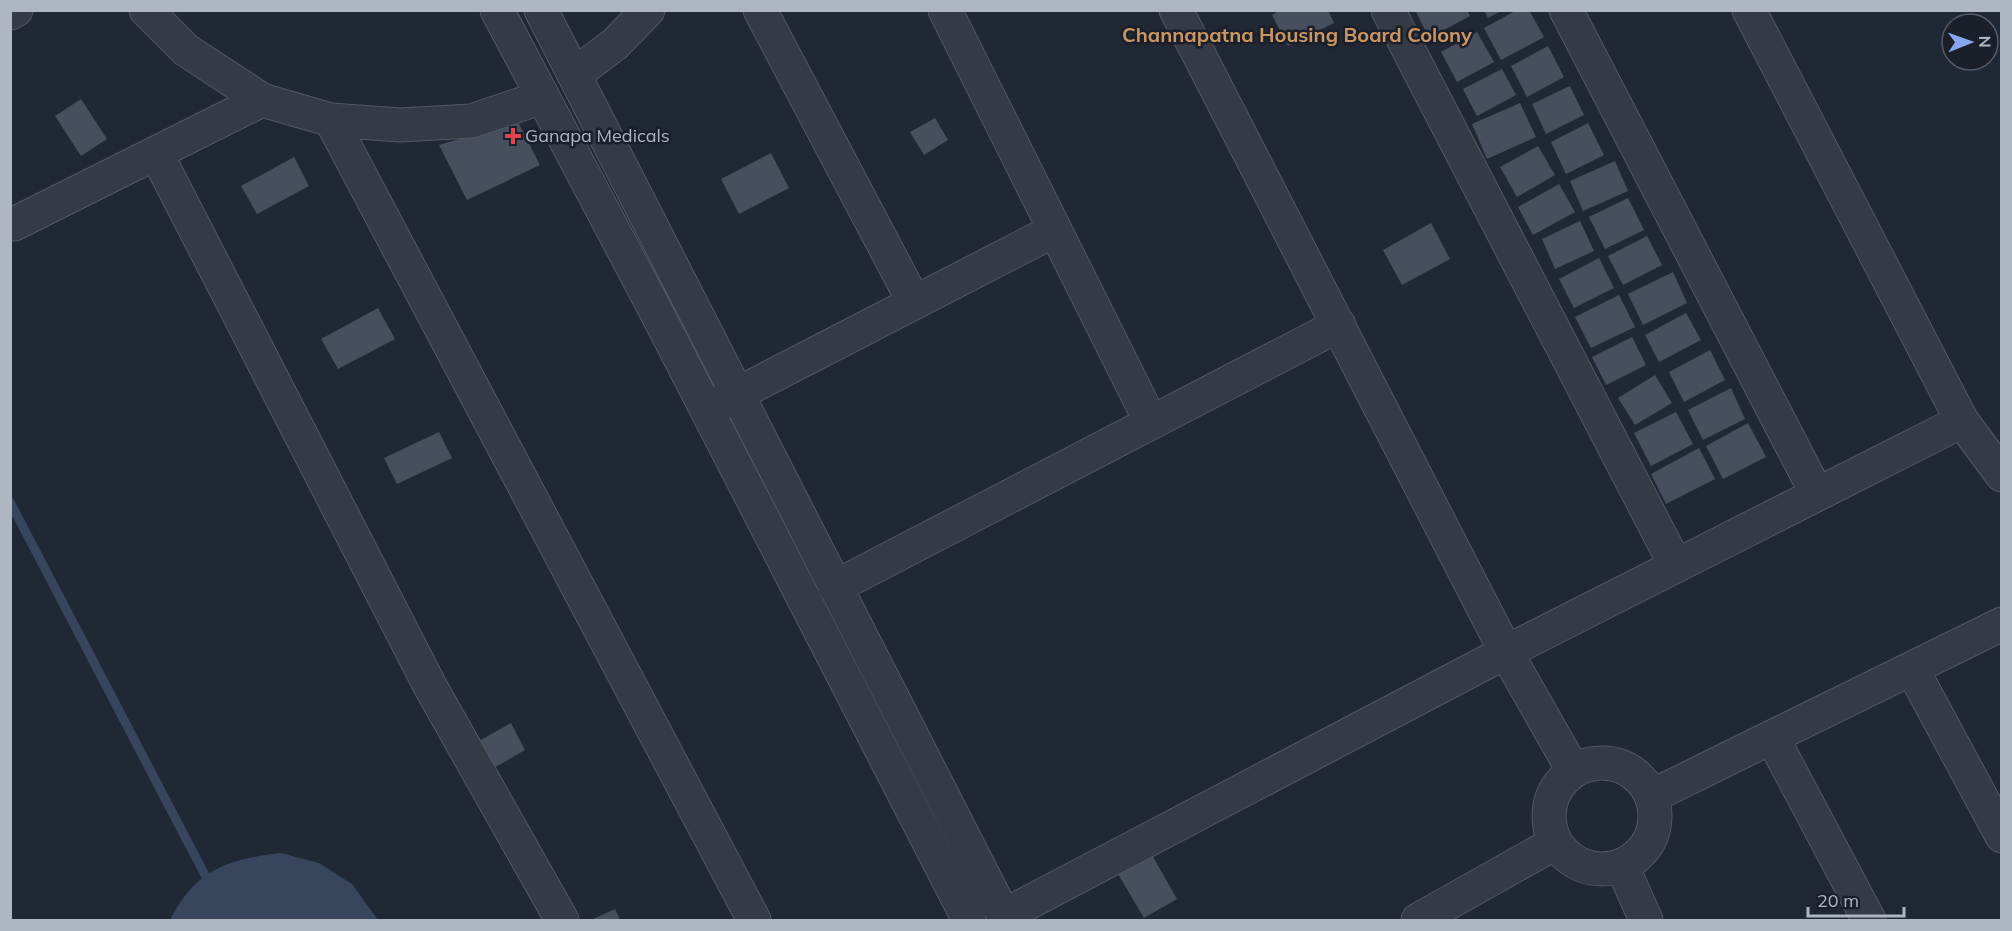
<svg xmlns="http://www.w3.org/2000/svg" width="2012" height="931" font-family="Mulish,sans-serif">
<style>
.water{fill:#37455d}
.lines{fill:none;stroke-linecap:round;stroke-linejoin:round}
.stream{stroke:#37455d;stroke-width:9}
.building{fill:#474f5f}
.minor-casing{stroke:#525864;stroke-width:35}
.minor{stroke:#343a46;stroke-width:33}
.health-dot{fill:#e0444e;stroke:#1a1f2a;stroke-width:2}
.labels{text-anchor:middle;stroke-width:5;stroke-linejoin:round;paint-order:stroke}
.poi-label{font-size:18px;fill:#aeb5c3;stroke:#1a1f2a;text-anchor:start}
.neighbourhood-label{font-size:20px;font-weight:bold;fill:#cb9661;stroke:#1a1f2a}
</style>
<rect width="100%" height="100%" fill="#212835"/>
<!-- water -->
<path class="water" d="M281,853L319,863L352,884L378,920H170C195,870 228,859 281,853Z"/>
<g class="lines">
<!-- stream -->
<path class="stream" d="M10,502L205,875"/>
</g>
<!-- building -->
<path class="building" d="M1280,10H1328L1334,23L1288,46L1272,15Z
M1415,10H1467L1470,16L1429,38Z
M1484,10H1503L1488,18Z
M1517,10H1529L1544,37L1501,60L1484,28Z
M1477,32L1494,62L1457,82L1441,52Z
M1548,46L1564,77L1527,97L1511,66Z
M1502,69L1516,95L1477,116L1463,89Z
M1570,86L1584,115L1546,134L1532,104Z
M81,99L107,139L81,156L55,116Z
M1520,103L1536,137L1487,159L1472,124Z
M935,118L948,140L924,155L910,132Z
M518,122L540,165L467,200L439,145Z
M1588,123L1604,155L1566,174L1551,142Z
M1538,146L1555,175L1517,197L1500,167Z
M771,153L789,188L739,214L721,179Z
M294,157L309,186L257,214L241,186Z
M1615,161L1628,191L1583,211L1570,181Z
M1559,184L1575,212L1533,235L1518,207Z
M1628,198L1644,230L1605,249L1589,217Z
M1580,221L1594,251L1555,269L1542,239Z
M1431,223L1450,259L1402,285L1383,250Z
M1647,236L1662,265L1623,285L1608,256Z
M1599,258L1614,288L1574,308L1559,279Z
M1673,272L1687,303L1643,325L1628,294Z
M1619,295L1635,327L1591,348L1575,317Z
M378,308L395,339L338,369L321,339Z
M1686,313L1701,340L1659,362L1645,335Z
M1632,337L1646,365L1606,385L1592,357Z
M1710,350L1725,380L1684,402L1669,372Z
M1655,375L1672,403L1635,425L1618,398Z
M1731,388L1745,419L1703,440L1688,410Z
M1676,412L1693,444L1651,466L1634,433Z
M1748,423L1766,457L1723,479L1706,446Z
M439,432L452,458L397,484L384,458Z
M1699,448L1715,479L1666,504L1651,474Z
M511,723L525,750L487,772L472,745Z
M1152,855L1177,899L1144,918L1118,874Z
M615,909L620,920H591Z"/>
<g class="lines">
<defs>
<path id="minor" d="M146,10L186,50L262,100L331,120L400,125L471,121L543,97
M497,10L660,319L969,920
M541,10L1006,920
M760,10L914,302
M945,10L1151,422
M1176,10L1506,652L1573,770
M1388,10L1676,566
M1566,10L1817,494
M1749,10L1962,421L2002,475
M10,13L16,10
M574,75L615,44L648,10
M331,120L754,920
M156,153L430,686L562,920
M14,224L262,100
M718,404L1055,230
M835,587L1339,325
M1912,669L2002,836
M1773,739L1869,920
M1549 816a53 53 0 1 1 106 0a53 53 0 1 1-106 0Z
M1652,796L2002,624
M1622,866L1646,920
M1003,916L1506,652L1962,421
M1418,920L1555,843"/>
</defs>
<!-- minor casing -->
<use href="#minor" class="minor-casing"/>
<!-- minor -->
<use href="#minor" class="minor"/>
</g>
<!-- markers -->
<path class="health-dot" d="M510 127h6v6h6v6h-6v6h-6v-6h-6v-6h6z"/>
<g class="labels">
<!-- poi labels -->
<g class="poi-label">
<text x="525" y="142">Ganapa Medicals</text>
</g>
<!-- neighbourhood labels -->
<g class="neighbourhood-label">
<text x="1297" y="42">Channapatna Housing Board Colony</text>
</g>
</g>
<!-- border -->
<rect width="2012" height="931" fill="none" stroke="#aeb5c3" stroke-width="24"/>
<!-- north arrow -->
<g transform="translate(1970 42) rotate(89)"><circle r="28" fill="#1a1f2a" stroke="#555b67" stroke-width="1.5"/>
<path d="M0-4.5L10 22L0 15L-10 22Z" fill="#86a7f0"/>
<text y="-9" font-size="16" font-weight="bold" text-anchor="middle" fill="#aeb5c3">N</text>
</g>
<!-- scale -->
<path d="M1808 907v9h96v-9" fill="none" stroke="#aeb5c3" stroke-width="3"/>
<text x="1817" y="907" font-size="18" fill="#aeb5c3" stroke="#1a1f2a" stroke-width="4.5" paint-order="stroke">20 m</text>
</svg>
